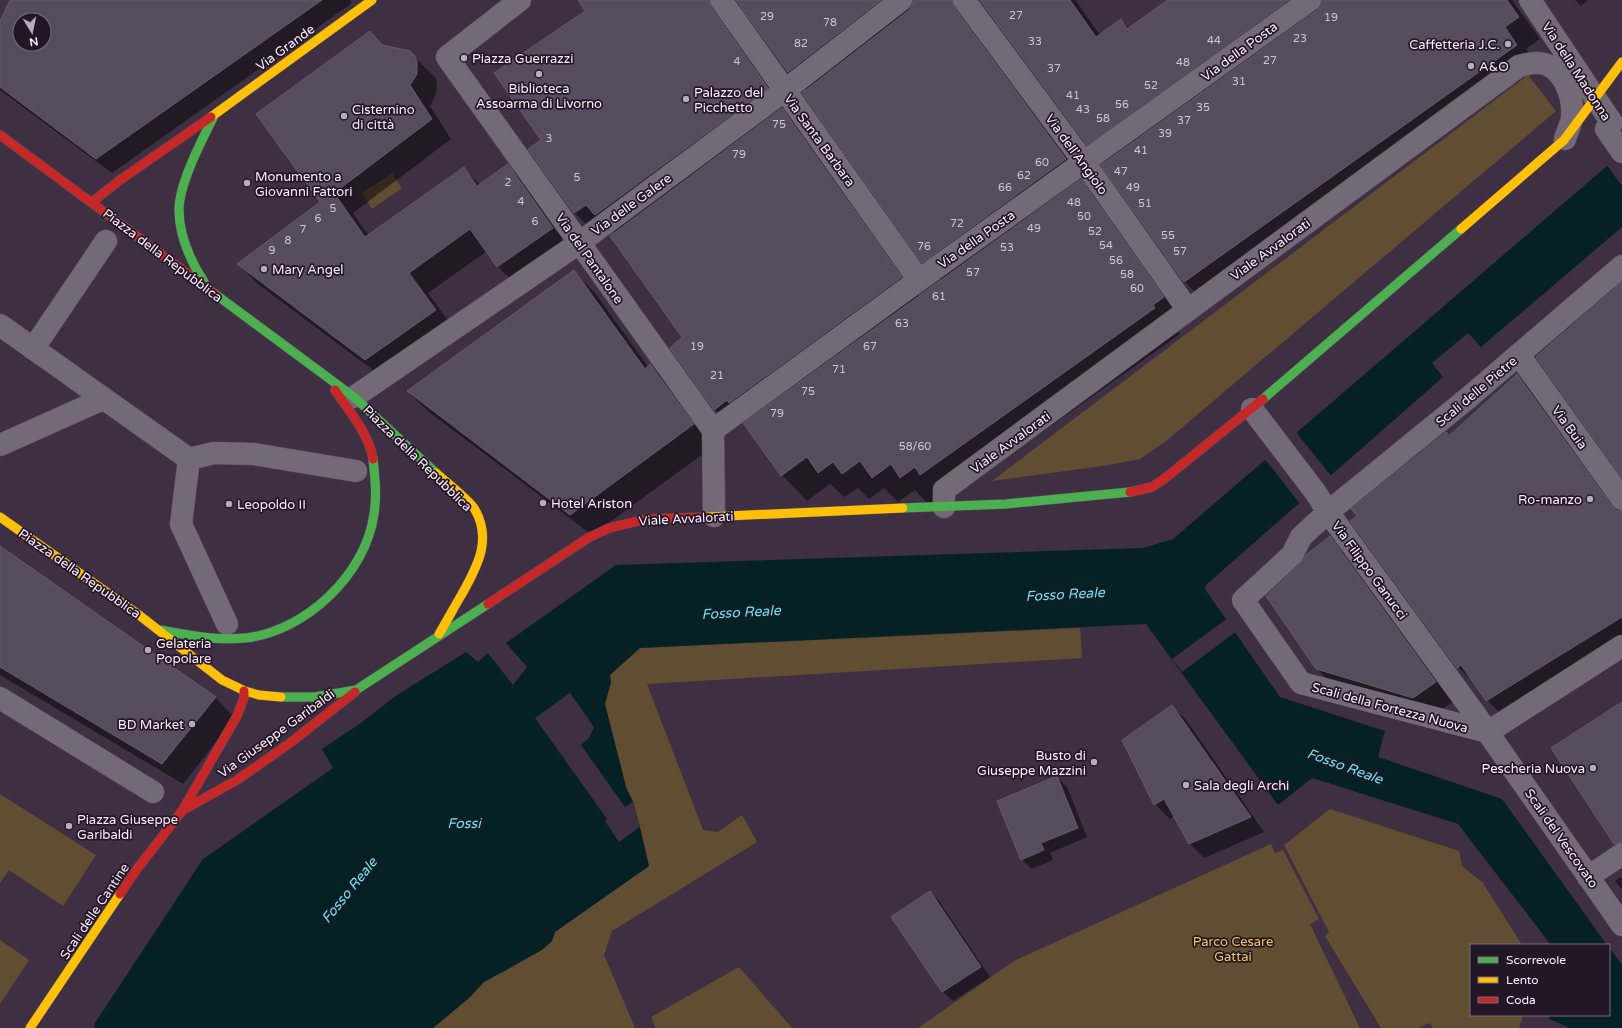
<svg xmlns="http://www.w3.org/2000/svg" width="1622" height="1028" font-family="'Varela Round',sans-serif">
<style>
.green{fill:#614e32}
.water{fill:#062124}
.pier{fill:#3e3042}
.shadow{fill:#0007;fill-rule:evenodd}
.building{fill:#574b5e;stroke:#645b6b;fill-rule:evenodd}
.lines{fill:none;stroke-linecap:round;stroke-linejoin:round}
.street-casing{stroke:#584c5b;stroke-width:23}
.fast-casing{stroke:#584c5b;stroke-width:10}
.slow-casing{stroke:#584c5b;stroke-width:10}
.jam-casing{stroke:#584c5b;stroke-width:10}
.street{stroke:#746a77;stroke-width:22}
.fast{stroke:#4caf50;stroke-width:9}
.slow{stroke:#ffc107;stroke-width:9}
.jam{stroke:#c62828;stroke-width:9}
.poi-dot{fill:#b9aabd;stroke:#231725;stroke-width:1.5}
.labels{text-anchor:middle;stroke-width:3.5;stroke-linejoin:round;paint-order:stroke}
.number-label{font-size:11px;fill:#d2c3d7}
.poi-label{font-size:13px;fill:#fbebff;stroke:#231725;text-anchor:start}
.street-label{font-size:13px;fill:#fbebff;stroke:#231725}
.park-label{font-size:13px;fill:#f5c268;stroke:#231725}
.water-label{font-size:14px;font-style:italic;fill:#5aebf3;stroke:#231725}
</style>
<rect width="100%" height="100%" fill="#3e3042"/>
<!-- green -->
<path class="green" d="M1528,75L1556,111L1166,441L1140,459L1109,465L992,481Z
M392,173L402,188L372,209L362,193Z
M1080,628L1082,658L647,684L703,830L718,832L742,815L757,842L612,931L604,955L635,1028H433L469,998L484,982L516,965L552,941L555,932L649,866L633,802L626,787L605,704L611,682L610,675L640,648Z
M0,794L96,855L63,906L9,870L0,883Z
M1330,809L1459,851L1462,866L1483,883L1522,945H1471V1015H1523L1519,1028H1433L1430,1023L1418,1028H1381L1325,936L1329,932L1284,845Z
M1271,844L1275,853L1283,850L1319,919L1310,924L1360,1028H918L1014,961Z
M0,940L29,960L0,1004Z
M739,967L792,1028H656L651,1017Z"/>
<!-- water -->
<path class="water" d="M1622,153V227L1481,347L1468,333L1432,363L1443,377L1206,585L1205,589L1280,697L1385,731L1378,757L1502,799L1607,945H1551L1458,824L1312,778L1278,805L1146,624L640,648L610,675L611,682L605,704L626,787L633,802L640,827L649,866L555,932L552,941L542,950L484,982L469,998L433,1028H94L95,1023L203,859L333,768L322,749L358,725L397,695L466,652L478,662L488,653L513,685L527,667L506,643L616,565L1143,548L1173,539Z
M1609,947L1622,965V1028H1570L1549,1019L1550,1015H1609Z"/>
<!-- pier -->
<path class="pier" d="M1622,151V186L1606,164Z
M1295,431L1332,477L1301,505L1264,458Z
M1228,618L1237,631L1182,672L1172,659Z
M570,693L594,727L589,738L581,745L625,807L633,802L640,827L619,842L605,821L607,819L535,718Z"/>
<!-- shadow -->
<path class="shadow" d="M11,0H350L352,3L112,173L0,90V24ZM20,20H44V44H20Z
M579,0H951L1084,178L1081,181L1106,206L1188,323L1177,330L1180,334L947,500L927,503L915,490L898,502L884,488L869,499L858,488L844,497L830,484L807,501L782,475L746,419L733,428L715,409L683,337L615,233L604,223L593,231L574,212L542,140L586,11ZM739,6H742L788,72L807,90L923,262L942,281L920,297L801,128L782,109L785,107Z
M981,0H1078L1076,1L1100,35L1121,21L1129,29L1170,0H1512L1540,39L1526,49L1538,66L1206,303L1185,282L1103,165L1106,163L1087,144Z
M1575,0H1588L1581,6Z
M370,33L384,47L409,52L435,77L437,83L436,94L430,106L451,139L353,213L369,236L464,169L480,185L508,165L528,185L572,248L518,287L498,267L487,251L428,293L455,330L385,379L258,284L238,264L322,202Z
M574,272L595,293L648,367L650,365L671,386L714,446L592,535L429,412L408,392Z
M1517,375L1536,394L1620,512H1622V647L1506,719L1487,700L1477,686L1458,667L1450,437Z
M1330,538L1349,557L1454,701L1432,716L1336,688L1317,669Z
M0,547L215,697L235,718L183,784L0,675Z
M1172,706L1187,721L1264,832L1204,858L1190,844L1174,816L1170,819L1155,804Z
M1057,777L1067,787L1087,837L1050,853L1053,860L1031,869L1022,859Z
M1622,877V890L1615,881Z
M930,892L940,902L990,977L953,1001L943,992L893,917Z"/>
<!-- building -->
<path class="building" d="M10,0H322L96,159L0,87V21ZM20,20H44V44H20Z
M578,0H709L711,7L768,88L595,215L586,205L574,213L528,149L541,140L494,73L585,11Z
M736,0H881L788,72Z
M913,0H952L954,7L1066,159L922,263L802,93L909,10L912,5Z
M980,0H1070L1096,37L1121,19L1127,29L1168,0H1289L1087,145Z
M1322,0H1507L1519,17L1505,27L1517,45L1184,282L1101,165L1317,10L1321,5Z
M370,31L382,45L410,51L415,56L417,62V74L410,85L432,119L334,193L365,237L464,167L477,186L508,164L553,228L497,267L470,229L409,273L436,310L365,360L237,264L320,202L256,114Z
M782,108L902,277L729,403L727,400L714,410L670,348L682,337L610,236Z
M1081,179L1164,297L1153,305L1155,308L920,475L915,467L900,478L891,464L872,478L860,461L842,474L833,462L818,473L807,457L781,476L743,423Z
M574,270L645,369L650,364L694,424L570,515L407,391Z
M1622,282V478L1536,357Z
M1517,374L1612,506L1616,510L1622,511V617L1486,701L1461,665L1457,668L1350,521L1357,516L1351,509L1439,438L1446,432L1449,436Z
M1330,536L1436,682L1413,698L1316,669L1266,596L1300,564L1306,555Z
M0,546L216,697L162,764L0,667Z
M1622,702V842L1614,844L1551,748Z
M1172,705L1251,817L1189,844L1164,799L1154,805L1122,740Z
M1057,776L1078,828L1041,843L1044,850L1021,860L997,801Z
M930,891L981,967L942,992L891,917Z"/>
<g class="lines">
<defs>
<path id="street" d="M520,0L447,57L713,430
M721,0L919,280
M964,0L1084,162L1188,310
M1530,0L1612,123L1606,129L1622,152
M0,325L189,459L214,453L254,454L356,471
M33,349L106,241
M1519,355L1622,499
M354,397L579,243L784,91L901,0
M1252,409L1316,493L1328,512L1477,717L1622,925
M713,430L919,280L1310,0
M713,430L714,516
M0,445L103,399
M189,459L181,524L227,624
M944,507V490L1519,66C1524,65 1530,63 1535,63C1562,61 1574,96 1572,118C1571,125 1567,132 1565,139
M0,698L153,792
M1488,732L1301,683L1243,600L1292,555L1301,537L1328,512L1468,398L1622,266
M1488,732L1622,646
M1588,877L1622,854"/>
<path id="fast" d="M204,282C190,260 179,236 179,210C179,184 201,142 213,118
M215,294L354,397L436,473
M1263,399L1461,229
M903,508L1006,504L1130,492
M160,630C188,635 216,641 245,638C305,632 366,574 374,514C377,495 375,478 373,459
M281,697H315L356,690L488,604"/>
<path id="slow" d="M211,117L372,0
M1461,229L1564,140L1622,62
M436,473C445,481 468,499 474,508C493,539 477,567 462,594C454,607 447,621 439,634
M0,517L139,615L222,680L245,691L259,695L281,697
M706,517L903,508
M30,1028L120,894"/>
<path id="jam" d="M0,135L215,294
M92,202L120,180L211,117
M335,390C349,411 369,434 373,459
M1130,492L1152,487L1164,479L1263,399
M488,604L588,538L609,528L647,519L706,517
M183,810L237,780L290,743L355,692
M120,894L137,869L182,811L237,716L244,698V691"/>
</defs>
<!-- street casing -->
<use href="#street" class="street-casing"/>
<!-- fast casing -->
<use href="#fast" class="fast-casing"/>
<!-- slow casing -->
<use href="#slow" class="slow-casing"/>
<!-- jam casing -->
<use href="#jam" class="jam-casing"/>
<!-- street -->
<use href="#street" class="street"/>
<!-- fast -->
<use href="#fast" class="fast"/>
<!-- slow -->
<use href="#slow" class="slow"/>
<!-- jam -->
<use href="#jam" class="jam"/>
</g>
<!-- markers -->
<g class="poi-dot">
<circle cx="1508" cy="44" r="4"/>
<circle cx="464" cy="58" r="4"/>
<circle cx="1471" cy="66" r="4"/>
<circle cx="539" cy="74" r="4"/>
<circle cx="686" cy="99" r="4"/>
<circle cx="344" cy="116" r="4"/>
<circle cx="247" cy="183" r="4"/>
<circle cx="264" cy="269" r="4"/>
<circle cx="1590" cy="499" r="4"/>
<circle cx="543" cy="503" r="4"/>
<circle cx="229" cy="504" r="4"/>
<circle cx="148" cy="650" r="4"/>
<circle cx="192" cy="724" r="4"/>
<circle cx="1094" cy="762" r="4"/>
<circle cx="1593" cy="768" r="4"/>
<circle cx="1186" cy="785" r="4"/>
<circle cx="69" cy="826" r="4"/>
</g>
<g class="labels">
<!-- number labels -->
<g class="number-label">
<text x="1016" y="19">27</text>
<text x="767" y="20">29</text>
<text x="1331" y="21">19</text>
<text x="830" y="26">78</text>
<text x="1300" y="42">23</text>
<text x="1214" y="44">44</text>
<text x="1035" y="45">33</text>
<text x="801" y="47">82</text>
<text x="1270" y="64">27</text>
<text x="737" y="65">4</text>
<text x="1183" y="66">48</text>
<text x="1054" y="72">37</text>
<text x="1239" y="85">31</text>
<text x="1151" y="89">52</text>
<text x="1073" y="99">41</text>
<text x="1122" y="108">56</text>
<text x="1203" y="111">35</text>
<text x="1083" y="113">43</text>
<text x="1103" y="122">58</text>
<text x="1184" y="124">37</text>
<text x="779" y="128">75</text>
<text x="1165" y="137">39</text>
<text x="549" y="142">3</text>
<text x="1141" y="154">41</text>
<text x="739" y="158">79</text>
<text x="1042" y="166">60</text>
<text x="1121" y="175">47</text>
<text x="1024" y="179">62</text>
<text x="577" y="181">5</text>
<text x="508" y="186">2</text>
<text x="1005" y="191">66</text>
<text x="1133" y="191">49</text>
<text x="521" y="205">4</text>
<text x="1074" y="206">48</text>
<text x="1145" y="207">51</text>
<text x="333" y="212">5</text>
<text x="1084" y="220">50</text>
<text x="318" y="222">6</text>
<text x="535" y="225">6</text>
<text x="957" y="227">72</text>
<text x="1034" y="232">49</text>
<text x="303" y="233">7</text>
<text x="1095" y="235">52</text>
<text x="1168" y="239">55</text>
<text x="288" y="244">8</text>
<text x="1106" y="249">54</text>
<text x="924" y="250">76</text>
<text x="1007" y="251">53</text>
<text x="272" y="254">9</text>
<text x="1180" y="255">57</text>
<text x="1116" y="264">56</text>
<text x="973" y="276">57</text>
<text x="1127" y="278">58</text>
<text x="1137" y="292">60</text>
<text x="939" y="300">61</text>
<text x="902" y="327">63</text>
<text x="697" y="350">19</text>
<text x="870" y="350">67</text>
<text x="839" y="373">71</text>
<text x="717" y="379">21</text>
<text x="808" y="395">75</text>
<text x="777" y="417">79</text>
<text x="915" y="450">58/60</text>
</g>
<!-- poi labels -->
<g class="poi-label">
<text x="1500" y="49" text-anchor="end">Caffetteria J.C.</text>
<text x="472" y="63">Piazza Guerrazzi</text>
<text x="1479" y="71">A&amp;O</text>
<text x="539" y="93" text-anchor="middle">Biblioteca<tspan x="539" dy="15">Assoarma di Livorno</tspan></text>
<text x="694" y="97">Palazzo del<tspan x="694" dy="15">Picchetto</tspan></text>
<text x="352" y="114">Cisternino<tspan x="352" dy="15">di città</tspan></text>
<text x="255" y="181">Monumento a<tspan x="255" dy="15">Giovanni Fattori</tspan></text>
<text x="272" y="274">Mary Angel</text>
<text x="1582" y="504" text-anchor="end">Ro-manzo</text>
<text x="551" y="508">Hotel Ariston</text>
<text x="237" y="509">Leopoldo II</text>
<text x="156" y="648">Gelateria<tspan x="156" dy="15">Popolare</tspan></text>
<text x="184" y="729" text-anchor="end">BD Market</text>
<text x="1086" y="760" text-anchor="end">Busto di<tspan x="1086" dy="15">Giuseppe Mazzini</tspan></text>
<text x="1585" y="773" text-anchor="end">Pescheria Nuova</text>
<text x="1194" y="790">Sala degli Archi</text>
<text x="77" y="824">Piazza Giuseppe<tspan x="77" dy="15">Garibaldi</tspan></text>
</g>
<!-- street labels -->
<g class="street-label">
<text transform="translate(285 47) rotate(-36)" y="5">Via Grande</text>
<text transform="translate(1239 51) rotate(-36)" y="5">Via della Posta</text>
<text transform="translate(1577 71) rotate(57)" y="5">Via della Madonna</text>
<text transform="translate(820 140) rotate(54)" y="5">Via Santa Barbara</text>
<text transform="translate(1077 154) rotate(54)" y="5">Via dell'Angiolo</text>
<text transform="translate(631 204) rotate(-36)" y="5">Via delle Galere</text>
<text transform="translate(976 239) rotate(-35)" y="5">Via della Posta</text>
<text transform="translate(1270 249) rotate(-36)" y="5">Viale Avvalorati</text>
<text transform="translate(163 255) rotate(37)" y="5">Piazza della Repubblica</text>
<text transform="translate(590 258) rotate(55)" y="5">Via del Pantalone</text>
<text transform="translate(1476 391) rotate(-40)" y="5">Scali delle Pietre</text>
<text transform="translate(1570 427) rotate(54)" y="5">Via Buia</text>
<text transform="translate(1010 442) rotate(-36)" y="5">Viale Avvalorati</text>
<text transform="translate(418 458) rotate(44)" y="5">Piazza della Repubblica</text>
<text transform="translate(686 518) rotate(-3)" y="5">Viale Avvalorati</text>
<text transform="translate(1370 570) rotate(54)" y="5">Via Filippo Ganucci</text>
<text transform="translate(80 573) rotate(35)" y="5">Piazza della Repubblica</text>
<text transform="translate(1390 707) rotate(15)" y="5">Scali della Fortezza Nuova</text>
<text transform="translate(276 733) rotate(-36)" y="5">Via Giuseppe Garibaldi</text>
<text transform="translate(1562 838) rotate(55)" y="5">Scali del Vescovato</text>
<text transform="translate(94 911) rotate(-56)" y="5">Scali delle Cantine</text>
</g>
<!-- park labels -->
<g class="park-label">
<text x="1233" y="946">Parco Cesare<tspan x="1233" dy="15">Gattai</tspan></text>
</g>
<!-- water labels -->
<g class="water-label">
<text transform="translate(1065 594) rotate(-3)" y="5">Fosso Reale</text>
<text transform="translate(741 612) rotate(-3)" y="5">Fosso Reale</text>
<text transform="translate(1345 766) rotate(20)" y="5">Fosso Reale</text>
<text x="464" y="828">Fossi</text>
<text transform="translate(349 890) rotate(-51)" y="5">Fosso Reale</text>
</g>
</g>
<!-- legend -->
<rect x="1470" y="944" width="140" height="72" fill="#231725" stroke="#796c7c"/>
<rect x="1478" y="957" width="20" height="6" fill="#4caf50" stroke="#796c7c"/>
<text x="1506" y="964" font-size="12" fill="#fbebff">Scorrevole</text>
<rect x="1478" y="977" width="20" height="6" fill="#ffc107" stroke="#796c7c"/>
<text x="1506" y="984" font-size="12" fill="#fbebff">Lento</text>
<rect x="1478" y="997" width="20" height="6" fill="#c62828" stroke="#796c7c"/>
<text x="1506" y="1004" font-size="12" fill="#fbebff">Coda</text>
<!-- north arrow -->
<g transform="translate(32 32) rotate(170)"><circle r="19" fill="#231725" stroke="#796c7c"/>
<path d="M0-3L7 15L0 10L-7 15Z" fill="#b9aabd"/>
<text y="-6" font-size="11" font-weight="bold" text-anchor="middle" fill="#fbebff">N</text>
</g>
</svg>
